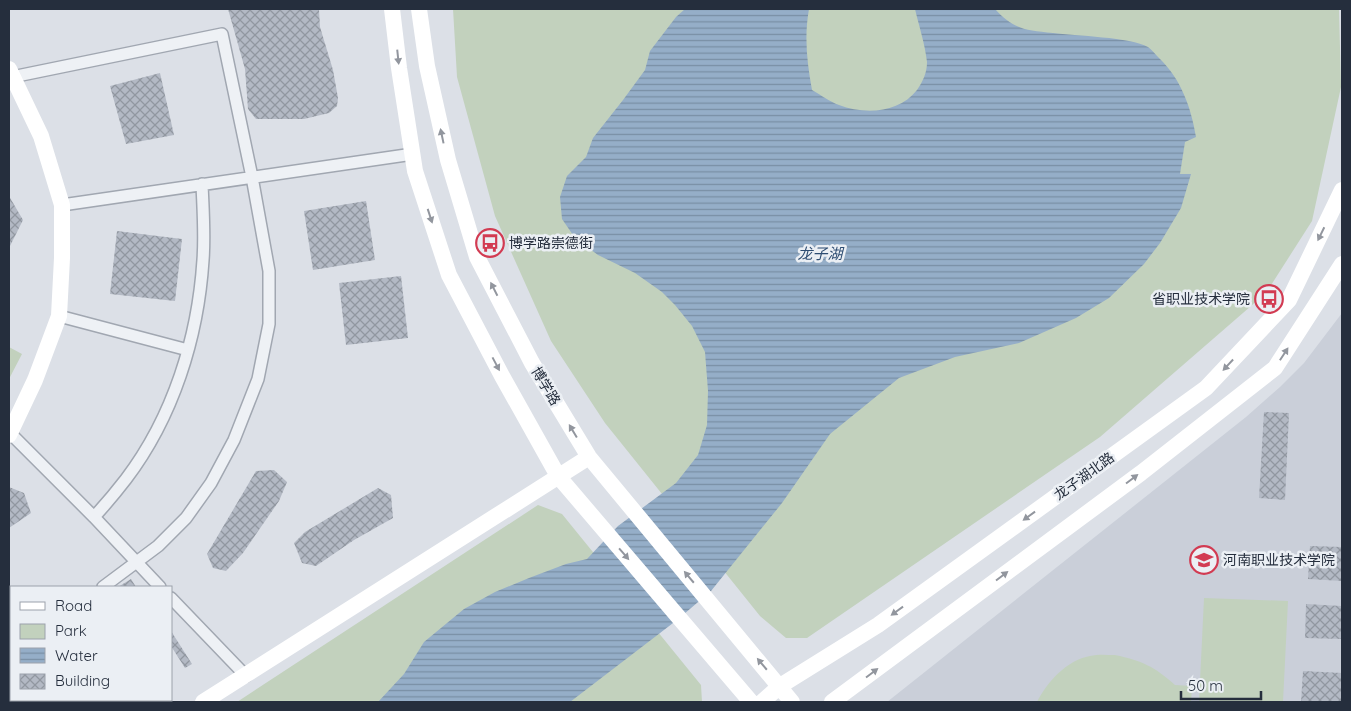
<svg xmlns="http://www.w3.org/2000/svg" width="1351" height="711" font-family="Quicksand,'Noto Sans SC',sans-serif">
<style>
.built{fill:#cacfd9}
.green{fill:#c2d1bd}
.water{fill:url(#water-rules)}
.building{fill:url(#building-cross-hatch)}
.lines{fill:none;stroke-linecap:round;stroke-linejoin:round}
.street-casing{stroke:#a1a7b1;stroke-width:14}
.street{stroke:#eef1f5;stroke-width:11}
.secondary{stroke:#fff;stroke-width:16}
.oneway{fill:#92969e}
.labels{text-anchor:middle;stroke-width:5;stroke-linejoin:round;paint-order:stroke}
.poi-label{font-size:14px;fill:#252e3d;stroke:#ebeff4;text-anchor:start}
.street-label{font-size:14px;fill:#252e3d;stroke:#ebeff4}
.water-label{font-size:15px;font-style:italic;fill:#2e4d72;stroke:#ebeff4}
</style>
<defs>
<pattern id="water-rules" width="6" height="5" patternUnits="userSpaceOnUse" patternTransform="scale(1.25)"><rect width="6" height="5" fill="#95aec8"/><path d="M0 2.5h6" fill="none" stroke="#798ea4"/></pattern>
<pattern id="building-cross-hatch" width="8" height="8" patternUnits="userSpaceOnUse" patternTransform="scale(1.25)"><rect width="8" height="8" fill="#b3b9c4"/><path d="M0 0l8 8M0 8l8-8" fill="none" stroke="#9197a0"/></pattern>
</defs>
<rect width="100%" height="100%" fill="#dce0e7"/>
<!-- built -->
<path class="built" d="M1342,313V702H887L1246,417L1280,387L1304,363Z"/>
<!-- green -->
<path class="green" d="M453,9H1339L1341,87L1312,221L1266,293L1100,437L807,638H786L760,616L605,423L551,341L495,216L457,77Z
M9,347L22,354L9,379Z
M538,505L562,514L701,685L702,702H237Z
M1204,598L1288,601L1283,702H1199Z
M1115,655C1142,661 1154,666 1175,685L1192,686L1191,702H1037C1047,682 1067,660 1090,656C1098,654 1107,655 1115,655Z"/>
<!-- water -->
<path class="water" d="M685,9H809C804,37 807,62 812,90C821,95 830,102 839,105C865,115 899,113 917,90C923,81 927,73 927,62C925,44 919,26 915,9H995C1014,30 1026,30 1053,33C1075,36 1131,37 1148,47C1152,50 1156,55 1159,58C1181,79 1191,107 1196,137L1185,142L1180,174H1191L1181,208L1160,243L1144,264L1109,298L1076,318L1019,343L955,357L899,378L830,434L782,503L711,591L677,620L570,702H378L404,674L424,642L464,609L495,592L529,578L566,564L587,559L618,526L676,483L698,455L707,425L708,391L705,352L692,326L675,305L662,292L635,273L598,255L575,238L562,219L560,197L567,176L586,157L593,138L623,100L645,70L650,51L676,17Z"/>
<!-- building -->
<path class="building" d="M228,9H319L320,27L333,70L338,98L337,106L329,113L304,119H256L248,109L245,69Z
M160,73L174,135L126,144L110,86Z
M9,196L23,220L9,248Z
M366,201L375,260L313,270L304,211Z
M117,231L182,239L175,301L110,294Z
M401,276L408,338L346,345L339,283Z
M1264,412L1289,413L1285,500L1259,498Z
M274,470L287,482L279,501L243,553L226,571L213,568L207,554L256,471Z
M9,487L24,493L31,513L9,528Z
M378,488L391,495L393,518L354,540L316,566L302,563L294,543L305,532Z
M1310,546L1342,547V581L1308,579Z
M131,579L136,587H118Z
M1306,604L1342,606V639L1305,638Z
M171,631L192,664L185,668L171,646Z
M1303,671L1342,673V702H1301Z
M82,700H137L133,702H84Z"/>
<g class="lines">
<defs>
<path id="street" d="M12,77L222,34L252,177L269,271V324L258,379L234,440L211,483L186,518L158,546L103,587
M62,205L413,154
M59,316L188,350
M10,433L94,517L160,587
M94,517C105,505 116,492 126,479C173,417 198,338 203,260C205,235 203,209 202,184
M171,598L246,676
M9,645L11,643"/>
</defs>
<!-- street casing -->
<use href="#street" class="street-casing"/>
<!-- street -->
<use href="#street" class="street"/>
<!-- secondary -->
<path class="secondary" d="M392,9L399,68L415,171L449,275L502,376L558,476L751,702
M419,9L427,66L448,160L477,257L532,363L589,457L792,702
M9,69L41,136L62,205V258L59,316L35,380L9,435
M203,702L589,457
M762,702L780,686L878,625L1206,388L1289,300L1342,190
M832,702L1141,473L1275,368L1342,264"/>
</g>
<!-- one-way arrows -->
<defs><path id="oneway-solid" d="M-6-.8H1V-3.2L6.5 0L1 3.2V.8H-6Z" transform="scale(1.25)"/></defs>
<g class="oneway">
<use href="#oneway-solid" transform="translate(398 57) rotate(84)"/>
<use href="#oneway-solid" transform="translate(442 136) rotate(-102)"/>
<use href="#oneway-solid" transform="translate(430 216) rotate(72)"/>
<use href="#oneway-solid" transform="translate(1321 234) rotate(116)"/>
<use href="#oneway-solid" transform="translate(494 289) rotate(-117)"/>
<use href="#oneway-solid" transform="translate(1284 354) rotate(-57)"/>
<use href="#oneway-solid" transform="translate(496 364) rotate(62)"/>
<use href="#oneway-solid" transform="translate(1228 365) rotate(133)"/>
<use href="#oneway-solid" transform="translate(573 431) rotate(-121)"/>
<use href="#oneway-solid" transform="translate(1132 479) rotate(-37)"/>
<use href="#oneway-solid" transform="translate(1029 516) rotate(144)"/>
<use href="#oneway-solid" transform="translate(624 554) rotate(49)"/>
<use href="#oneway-solid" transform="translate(1002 576) rotate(-37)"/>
<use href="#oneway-solid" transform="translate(689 577) rotate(-130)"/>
<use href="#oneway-solid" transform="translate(897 611) rotate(144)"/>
<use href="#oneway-solid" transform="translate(762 664) rotate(-130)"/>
<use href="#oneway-solid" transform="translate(872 673) rotate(-37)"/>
</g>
<!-- icons -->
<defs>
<symbol id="bus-ring" viewBox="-11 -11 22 22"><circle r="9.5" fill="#ebeff4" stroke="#d23b52" stroke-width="1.5"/><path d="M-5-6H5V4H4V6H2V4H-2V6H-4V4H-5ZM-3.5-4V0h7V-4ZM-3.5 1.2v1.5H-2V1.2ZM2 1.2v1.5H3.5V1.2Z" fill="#d23b52"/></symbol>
<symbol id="university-ring" viewBox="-11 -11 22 22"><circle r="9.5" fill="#ebeff4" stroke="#d23b52" stroke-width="1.5"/><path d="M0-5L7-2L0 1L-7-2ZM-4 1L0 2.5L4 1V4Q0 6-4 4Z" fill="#d23b52"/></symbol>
</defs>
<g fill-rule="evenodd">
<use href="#bus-ring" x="474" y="227" width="32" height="32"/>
<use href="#bus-ring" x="1253" y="283" width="32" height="32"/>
<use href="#university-ring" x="1188" y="544" width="32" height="32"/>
</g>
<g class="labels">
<!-- poi labels -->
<g class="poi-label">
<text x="509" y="248">博学路崇德街</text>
<text x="1250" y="304" text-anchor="end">省职业技术学院</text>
<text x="1223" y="565">河南职业技术学院</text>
</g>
<!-- street labels -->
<g class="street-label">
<text transform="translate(546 386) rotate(59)" y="5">博学路</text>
<text transform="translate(1084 476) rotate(-36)" y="5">龙子湖北路</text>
</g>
<!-- water labels -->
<g class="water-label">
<text x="820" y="259">龙子湖</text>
</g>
</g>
<!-- border -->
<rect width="1351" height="711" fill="none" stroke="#252e3d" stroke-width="20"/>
<!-- legend -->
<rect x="10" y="586" width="162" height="115" fill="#ebeff4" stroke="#9ca2ab"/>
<rect x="20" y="602" width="25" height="8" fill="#ffffff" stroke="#9ca2ab"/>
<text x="55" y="611" font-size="15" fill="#252e3d">Road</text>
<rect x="20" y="624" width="25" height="15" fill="#c2d1bd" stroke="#9ca2ab"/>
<text x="55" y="636" font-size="15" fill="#252e3d">Park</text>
<rect x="20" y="648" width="25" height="15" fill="url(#water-rules)" stroke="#9ca2ab"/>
<text x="55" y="661" font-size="15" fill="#252e3d">Water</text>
<rect x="20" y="674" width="25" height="15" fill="url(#building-cross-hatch)" stroke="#9ca2ab"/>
<text x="55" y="686" font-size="15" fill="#252e3d">Building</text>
<!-- scale -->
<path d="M1181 691v8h80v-8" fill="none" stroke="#252e3d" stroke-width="2.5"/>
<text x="1188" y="691" font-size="15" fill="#252e3d" stroke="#ebeff4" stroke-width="4" paint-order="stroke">50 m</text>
</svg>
